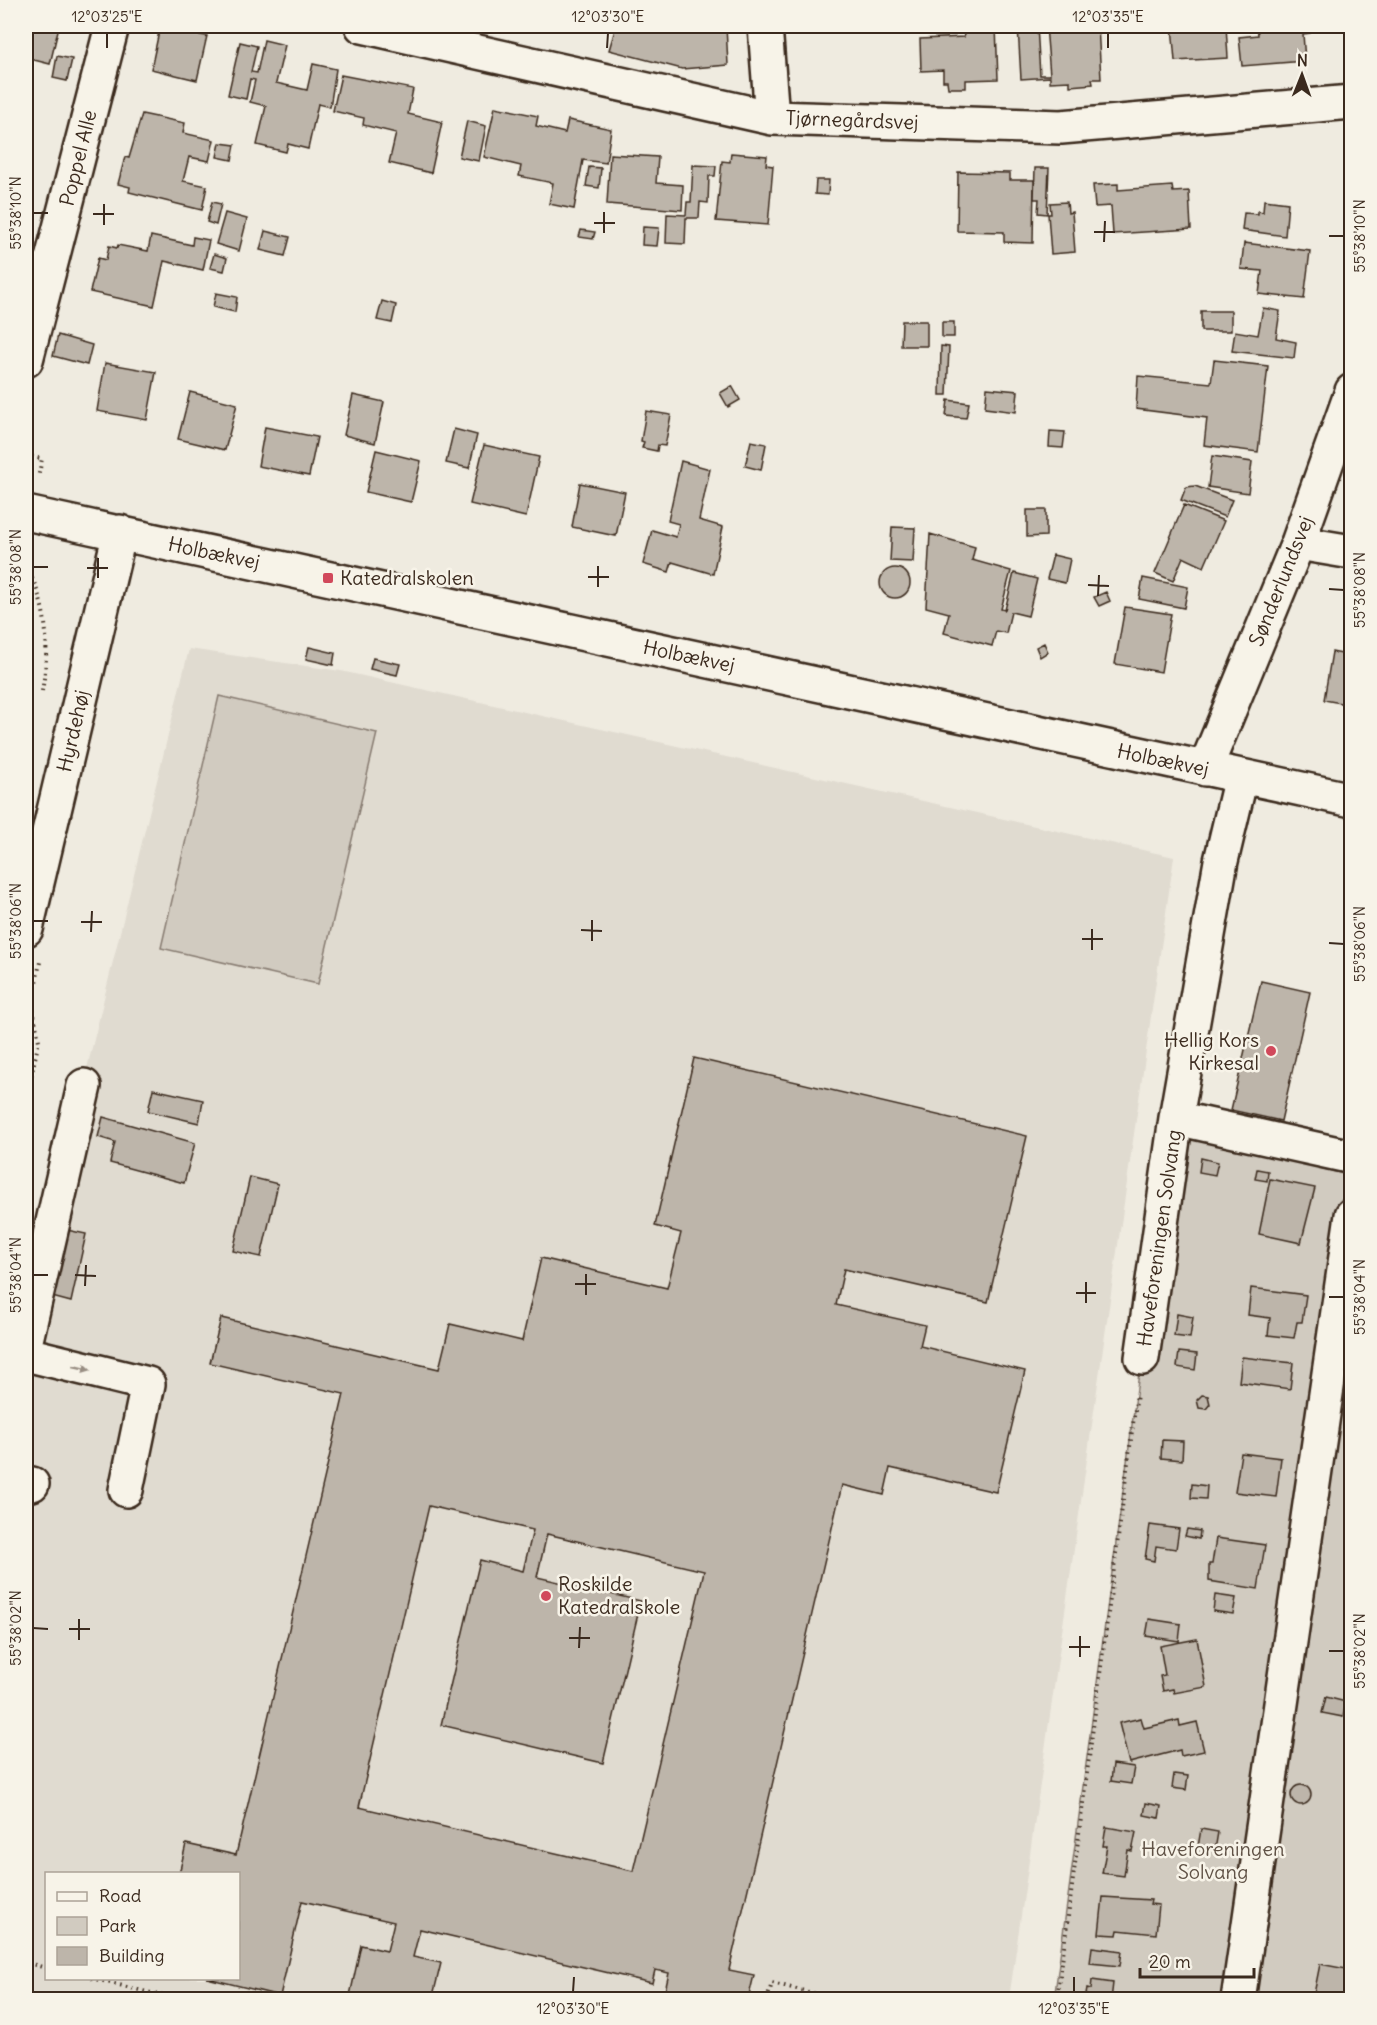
<svg xmlns="http://www.w3.org/2000/svg" width="1377" height="2025" font-family="Delius,sans-serif">
<style>
.built{fill:#e0dbd0;fill-rule:evenodd}
.green{fill:#d1cbc0;stroke:#867a6f;stroke-width:1.5}
.building{fill:#bdb5aa;stroke:#3b2a1e;stroke-width:1.5;fill-rule:evenodd}
.lines{fill:none;stroke-linecap:round;stroke-linejoin:round}
.minor-casing{stroke:#3b2a1e;stroke-width:38}
.path{stroke:#3b2a1e;stroke-width:4;stroke-dasharray:1.5 4.5;stroke-linecap:butt}
.minor{stroke:#f7f3e8;stroke-width:33}
.oneway{fill:#998e83}
.ticks{fill:none;stroke:#3b2a1e;stroke-width:2}
.poi-dot{fill:#d1495b;stroke:#f7f3e8;stroke-width:2}
.labels{text-anchor:middle;stroke-width:5;stroke-linejoin:round;paint-order:stroke}
.street-label{font-size:20px;fill:#3b2a1e;stroke:#f7f3e8}
.poi-label{font-size:20px;fill:#3b2a1e;stroke:#f7f3e8;text-anchor:start}
.park-label{font-size:20px;fill:#605246;stroke:#f7f3e8}
.neatline{fill:none;stroke:#3b2a1e;stroke-width:2}
.ticks-label{font-size:15px;text-anchor:middle;fill:#3b2a1e}
</style>
<rect width="100%" height="100%" fill="#efebe0"/>
<filter id="ink" filterUnits="userSpaceOnUse"><feTurbulence type="fractalNoise" baseFrequency=".0167" numOctaves="2"/><feDisplacementMap in="SourceGraphic" scale="12" xChannelSelector="R" yChannelSelector="G"/><feConvolveMatrix kernelMatrix="1 2 1 2 8 2 1 2 1" color-interpolation-filters="sRGB"/></filter>
<g filter="url(#ink)">
<!-- built -->
<path class="built" d="M189,649L341,671L1174,857L1009,1999L26,2000V1319ZM46,1874H238V1978H46Z"/>
<!-- green -->
<path class="green" d="M219,696L377,733L318,984L161,948Z
M1172,1130L1351,1176V1999L1054,2000Z"/>
<!-- building -->
<path class="building" d="M26,26H59L50,64L26,58Z
M187,26H202L200,35L207,36L197,80L151,69L160,27L186,33Z
M616,26H726L728,65L682,69L609,50Z
M998,26H1037L1040,75H1050L1046,26H1098L1101,79H1092L1093,84L1070,86V81L1050,82V77L1021,79L1018,26L998,28Z
M1172,26H1226L1228,58L1175,61Z
M1257,26H1309L1310,33L1303,34L1305,61L1242,66L1239,37L1258,35Z
M996,27L998,79L966,80V88H948L947,81H943V70L921,71L920,39L964,37L963,29Z
M264,40L285,45L276,83L307,90L313,64L336,69L330,107L318,104L308,149L288,144L286,152L257,145L266,106L250,102L255,80L250,79L246,99L228,95L240,42L257,46L251,72L257,73Z
M57,56L72,59L67,81L53,78Z
M341,75L413,89L408,114L442,122L431,173L389,163L396,133L363,125L364,118L333,111Z
M26,106L34,108L26,146Z
M495,107L538,116L536,126L565,133L568,120L611,129L606,163L583,160L574,209L549,204L553,183L519,176L521,166L484,157Z
M142,114L185,123L183,133L214,140L209,161L189,157L183,181L207,186L202,210L129,192L130,187L118,184L125,157L129,158Z
M467,121L486,126L479,161L459,157Z
M220,143L235,145L232,160L217,157Z
M731,153L767,156L766,165L773,166L768,225L716,221L722,161L730,162Z
M610,154L658,157L656,183L683,185L682,210L607,204Z
M693,165L716,166L715,176H709L708,203L700,202L699,218H686L685,244L666,243L667,214L686,215L687,202H691Z
M589,167L601,168L599,188L586,186Z
M1035,168H1049L1047,214L1038,213L1039,199H1034Z
M958,172L1010,173V180H1034L1033,243L1004,242V232L957,231Z
M816,180H829L828,195L815,194Z
M1118,184V190L1172,186L1173,192L1189,191L1191,229L1113,234L1111,206L1095,207L1093,185Z
M1264,200L1288,203L1285,236L1242,230L1244,213L1258,214V211L1263,212Z
M212,202L221,204L216,225L207,222Z
M1067,202L1068,213L1072,212L1075,252L1051,254L1048,214H1051L1050,203Z
M225,213L247,219L239,251L216,244Z
M643,227L659,228L657,246L642,245Z
M581,230L595,232L593,239L579,237Z
M265,231L290,237L285,256L260,250Z
M151,236L192,245L193,237L209,240L203,270L164,261L154,306L90,292L98,258L106,260L109,246L117,248L118,245L148,251Z
M1244,243L1310,251L1304,299L1259,294L1262,271L1241,269Z
M214,254L227,258L224,271L210,268Z
M216,293L237,297L235,312L213,307Z
M382,301L396,305L392,323L377,320Z
M1263,308L1280,311L1276,338L1296,342L1294,358L1232,351L1235,331L1258,335Z
M1201,311H1231V331H1201Z
M902,321H927V346H901Z
M942,322H954V337H942Z
M58,335L92,345L87,365L53,356Z
M941,346L949,347L947,395H940Z
M1214,360L1268,366L1258,452L1204,445L1207,418L1136,409L1138,376L1211,383Z
M105,363L156,372L147,420L97,411Z
M732,386L740,400L728,407L720,393Z
M987,388L1018,391L1016,412L985,408Z
M190,392L237,404L225,450L178,439Z
M353,395L384,402L375,443L344,435Z
M948,400L969,403L966,418L946,416Z
M646,411L671,415L665,446L658,445L657,451L642,448L644,442L641,441Z
M265,427L317,437L309,476L258,466Z
M454,429L477,435L469,468L446,463Z
M1050,431L1065,432L1063,448L1049,447Z
M751,441L766,444L761,470L745,466Z
M484,445L539,457L526,517L470,504Z
M376,450L421,461L411,502L366,492Z
M1212,456L1252,462L1248,493L1208,487Z
M681,461L710,469L699,520L723,527L713,574L672,562L669,572L643,564L652,530L676,537L679,524L668,521Z
M580,483L625,492L616,536L572,527Z
M1195,486L1232,500L1225,517L1181,500L1186,487Z
M1184,505L1224,521L1204,567L1183,557L1173,581L1155,573Z
M1027,510H1046V536L1027,537Z
M892,527L915,528L913,562L890,561Z
M930,534L975,547L972,560L1011,571L1001,609L1005,610L1014,573L1037,579L1028,616L1011,612L1006,633L996,631L992,646L944,633L949,613L926,607Z
M1053,555L1070,559L1065,583L1047,579Z
M880 583a15 15 0 1 1 30 0a15 15 0 1 1-30 0Z
M1143,578L1188,587L1184,608L1139,599Z
M1106,592L1110,601L1099,606L1094,597Z
M1125,607L1171,614L1161,672L1115,664Z
M1044,643L1048,652L1040,657L1036,647Z
M309,647L335,653L333,665L306,659Z
M1332,652L1352,656V705L1324,700Z
M373,658L400,664L397,675L370,669Z
M1261,981L1310,992L1281,1121L1231,1110Z
M694,1058L1027,1136L988,1302L844,1269L836,1305L925,1325L920,1346L1025,1371L996,1492L890,1468L884,1495L842,1485L729,1970L754,1975L748,2000H663L669,1973L655,1970L652,1983L420,1929L413,1957L441,1963L432,2000H349L361,1945L387,1951L394,1922L302,1901L280,1996L207,1978H238V1874H179L186,1844L236,1855L344,1394L210,1363L221,1318L439,1369L450,1324L522,1341L541,1258L667,1288L681,1233L655,1226ZM429,1506L533,1530L523,1571L480,1560L441,1725L603,1763L641,1601L537,1577L547,1534L704,1571L633,1871L359,1807Z
M153,1089L203,1100L199,1123L148,1111Z
M103,1117L195,1143L184,1183L110,1163L115,1142L98,1137Z
M1201,1158L1218,1162L1215,1175L1199,1172Z
M1257,1169L1268,1171L1267,1181L1255,1179Z
M250,1177L278,1184L261,1257L233,1251Z
M1270,1179L1315,1188L1301,1243L1259,1234Z
M67,1230L86,1234L71,1302L52,1297Z
M1251,1288L1306,1295L1302,1322H1297L1294,1338L1268,1335L1270,1318L1248,1315Z
M1177,1314L1193,1317L1190,1338L1174,1336Z
M1179,1352L1197,1354L1195,1370L1177,1367Z
M1242,1357L1293,1363L1290,1389L1239,1382Z
M1202,1395L1208,1396L1210,1404L1206,1409L1199,1408L1197,1400Z
M1162,1440L1183,1441L1182,1460L1161,1458Z
M1241,1453L1281,1458L1276,1497L1235,1492Z
M1192,1484L1207,1486L1206,1499L1191,1498Z
M1150,1525L1179,1529L1176,1549L1156,1546L1154,1561L1145,1559Z
M1187,1529L1200,1531L1199,1539L1185,1536Z
M1216,1538L1265,1545L1258,1589L1209,1581V1564H1212Z
M1215,1595L1236,1598L1233,1614L1213,1611Z
M1149,1619L1181,1624L1179,1641L1146,1636Z
M1197,1639L1206,1687L1174,1693L1173,1689L1163,1691L1160,1676L1165,1675L1160,1646Z
M1326,1697L1346,1702L1343,1717L1322,1713Z
M1141,1718L1144,1728L1179,1720L1180,1726L1197,1722L1204,1751L1181,1756L1180,1750L1129,1763L1119,1723Z
M1113,1764L1134,1767L1131,1784L1111,1781Z
M1174,1774L1188,1776L1186,1790L1172,1788Z
M1291 1795a10 10 0 1 1 20 0a10 10 0 1 1-20 0Z
M1146,1803L1161,1806L1159,1818L1144,1815Z
M1106,1827L1136,1832L1132,1851L1128,1850L1124,1876L1102,1873L1107,1846H1103Z
M1201,1829L1218,1832L1215,1850L1198,1847Z
M1103,1897L1151,1900L1150,1904L1159,1905L1156,1934L1118,1930L1117,1935L1099,1934Z
M1092,1947L1122,1951L1120,1966L1090,1963Z
M1157,1955L1164,1956L1166,1963L1162,1968H1154L1152,1960Z
M1320,1964L1352,1970V2000L1313,1999Z
M1092,1980L1113,1983L1111,2000H1085L1087,1988L1091,1989Z"/>
<g class="lines">
<defs>
<path id="minor" d="M362,26L772,118L1061,127L1352,102
M765,26L772,118
M26,360L112,26
M26,513L1352,800
M1298,543L1352,552
M1205,769L1298,543L1352,391
M26,929L120,532
M1176,1118L1221,861L1241,777
M26,1340L84,1086
M26,1354L148,1384L126,1490
M1142,1358L1176,1118L1352,1157
M26,1483L32,1484
M1238,2000L1352,1215"/>
</defs>
<!-- minor casing -->
<use href="#minor" class="minor-casing"/>
<!-- path -->
<path class="path" d="M26,455L42,459L38,478
M32,578C49,615 49,652 42,691
M26,1099L39,1041L32,1004L40,962
M28,1963L46,1968
M91,1978L179,2000
M767,2000L772,1983L841,2000
M1057,2000L1137,1394"/>
<!-- minor -->
<use href="#minor" class="minor"/>
</g>
<!-- one-way arrows -->
<defs><path id="oneway-solid" d="M-6-.8H1V-3.2L6.5 0L1 3.2V.8H-6Z" transform="scale(1.5)"/></defs>
<use class="oneway" href="#oneway-solid" transform="translate(82 1368) rotate(13)"/>
</g>
<!-- ticks -->
<path class="ticks" d="M107,48V33M607,48L608,33M1108,48V33M33,213H48M93,214H114M594,223H615M104,225V204M1094,232H1115M604,233V212M1329,236H1344M1104,242L1105,221M33,567H48M87,568H108M588,577H609M98,578V558M1088,585L1109,586M598,587V566M1329,589L1344,590M1098,596L1099,575M33,921H48M81,922H102M581,930L602,931M91,932L92,911M1082,939H1103M592,941V920M1329,943L1344,944M1092,950V929M33,1275H48M75,1275L96,1276M575,1284H596M85,1286L86,1265M1076,1293H1096M586,1295V1274M1329,1297H1344M1086,1303V1282M33,1628L48,1629M69,1629H90M569,1638H590M79,1640V1619M1069,1647H1090M579,1648L580,1627M1329,1651H1344M1080,1657V1636M573,1992L574,1977M1074,1992V1977"/>
<!-- markers -->
<g class="poi-dot">
<rect x="322" y="572" width="12" height="12" rx="3"/>
<circle cx="1271" cy="1051" r="6"/>
<circle cx="546" cy="1596" r="6"/>
</g>
<g class="labels">
<!-- street labels -->
<g class="street-label">
<text transform="translate(852 120) rotate(2)" y="7">Tjørnegårdsvej</text>
<text transform="translate(78 158) rotate(-76)" y="7">Poppel Alle</text>
<text transform="translate(214 553) rotate(12)" y="7">Holbækvej</text>
<text transform="translate(1281 581) rotate(-68)" y="7">Sønderlundsvej</text>
<text transform="translate(689 656) rotate(12)" y="7">Holbækvej</text>
<text transform="translate(73 731) rotate(-77)" y="7">Hyrdehøj</text>
<text transform="translate(1163 760) rotate(12)" y="7">Holbækvej</text>
<text transform="translate(1159 1238) rotate(-82)" y="7">Haveforeningen Solvang</text>
</g>
<!-- poi labels -->
<g class="poi-label">
<text x="340" y="585">Katedralskolen</text>
<text x="1259" y="1047" text-anchor="end">Hellig Kors<tspan x="1259" dy="23">Kirkesal</tspan></text>
<text x="558" y="1591">Roskilde<tspan x="558" dy="23">Katedralskole</tspan></text>
</g>
<!-- park labels -->
<g class="park-label">
<text x="1213" y="1856">Haveforeningen<tspan x="1213" dy="23">Solvang</tspan></text>
</g>
</g>
<!-- margin -->
<rect width="1377" height="2025" fill="none" stroke="#f7f3e8" stroke-width="66"/>
<!-- legend -->
<rect x="45" y="1872" width="195" height="108" fill="#f7f3e8" stroke="#aca397" stroke-width="1.5"/>
<rect x="57" y="1892" width="30" height="9" fill="#f7f3e8" stroke="#aca397" stroke-width="1.5"/>
<text x="99" y="1902" font-size="18" fill="#3b2a1e">Road</text>
<rect x="57" y="1917" width="30" height="18" fill="#d1cbc0" stroke="#aca397" stroke-width="1.5"/>
<text x="99" y="1932" font-size="18" fill="#3b2a1e">Park</text>
<rect x="57" y="1947" width="30" height="18" fill="#bdb5aa" stroke="#aca397" stroke-width="1.5"/>
<text x="99" y="1962" font-size="18" fill="#3b2a1e">Building</text>
<!-- north arrow -->
<g transform="translate(1302 75) rotate(1)" stroke="#f7f3e8" stroke-width="4.5" paint-order="stroke">
<path d="M0-4.5L10 22L0 15L-10 22Z" fill="#3b2a1e"/>
<text y="-9" font-size="16" font-weight="bold" text-anchor="middle" fill="#3b2a1e">N</text>
</g>
<!-- scale -->
<path d="M1140 1968v9h114v-9" fill="none" stroke="#3b2a1e" stroke-width="3"/>
<text x="1149" y="1968" font-size="18" fill="#3b2a1e" stroke="#f7f3e8" stroke-width="4.5" paint-order="stroke">20 m</text>
<rect x="33" y="33" width="1311" height="1959" class="neatline"/>
<g class="ticks-label">
<text x="107" y="22">12°03'25"E</text>
<text x="608" y="22">12°03'30"E</text>
<text x="1108" y="22">12°03'35"E</text>
<text transform="translate(16 213) rotate(-90)" y="5">55°38'10"N</text>
<text transform="translate(1360 236) rotate(-90)" y="5">55°38'10"N</text>
<text transform="translate(16 567) rotate(-90)" y="5">55°38'08"N</text>
<text transform="translate(1360 590) rotate(-90)" y="5">55°38'08"N</text>
<text transform="translate(16 921) rotate(-90)" y="5">55°38'06"N</text>
<text transform="translate(1360 944) rotate(-90)" y="5">55°38'06"N</text>
<text transform="translate(16 1275) rotate(-90)" y="5">55°38'04"N</text>
<text transform="translate(1360 1297) rotate(-90)" y="5">55°38'04"N</text>
<text transform="translate(16 1628) rotate(-90)" y="5">55°38'02"N</text>
<text transform="translate(1360 1651) rotate(-90)" y="5">55°38'02"N</text>
<text x="573" y="2014">12°03'30"E</text>
<text x="1074" y="2014">12°03'35"E</text>
</g>
</svg>
